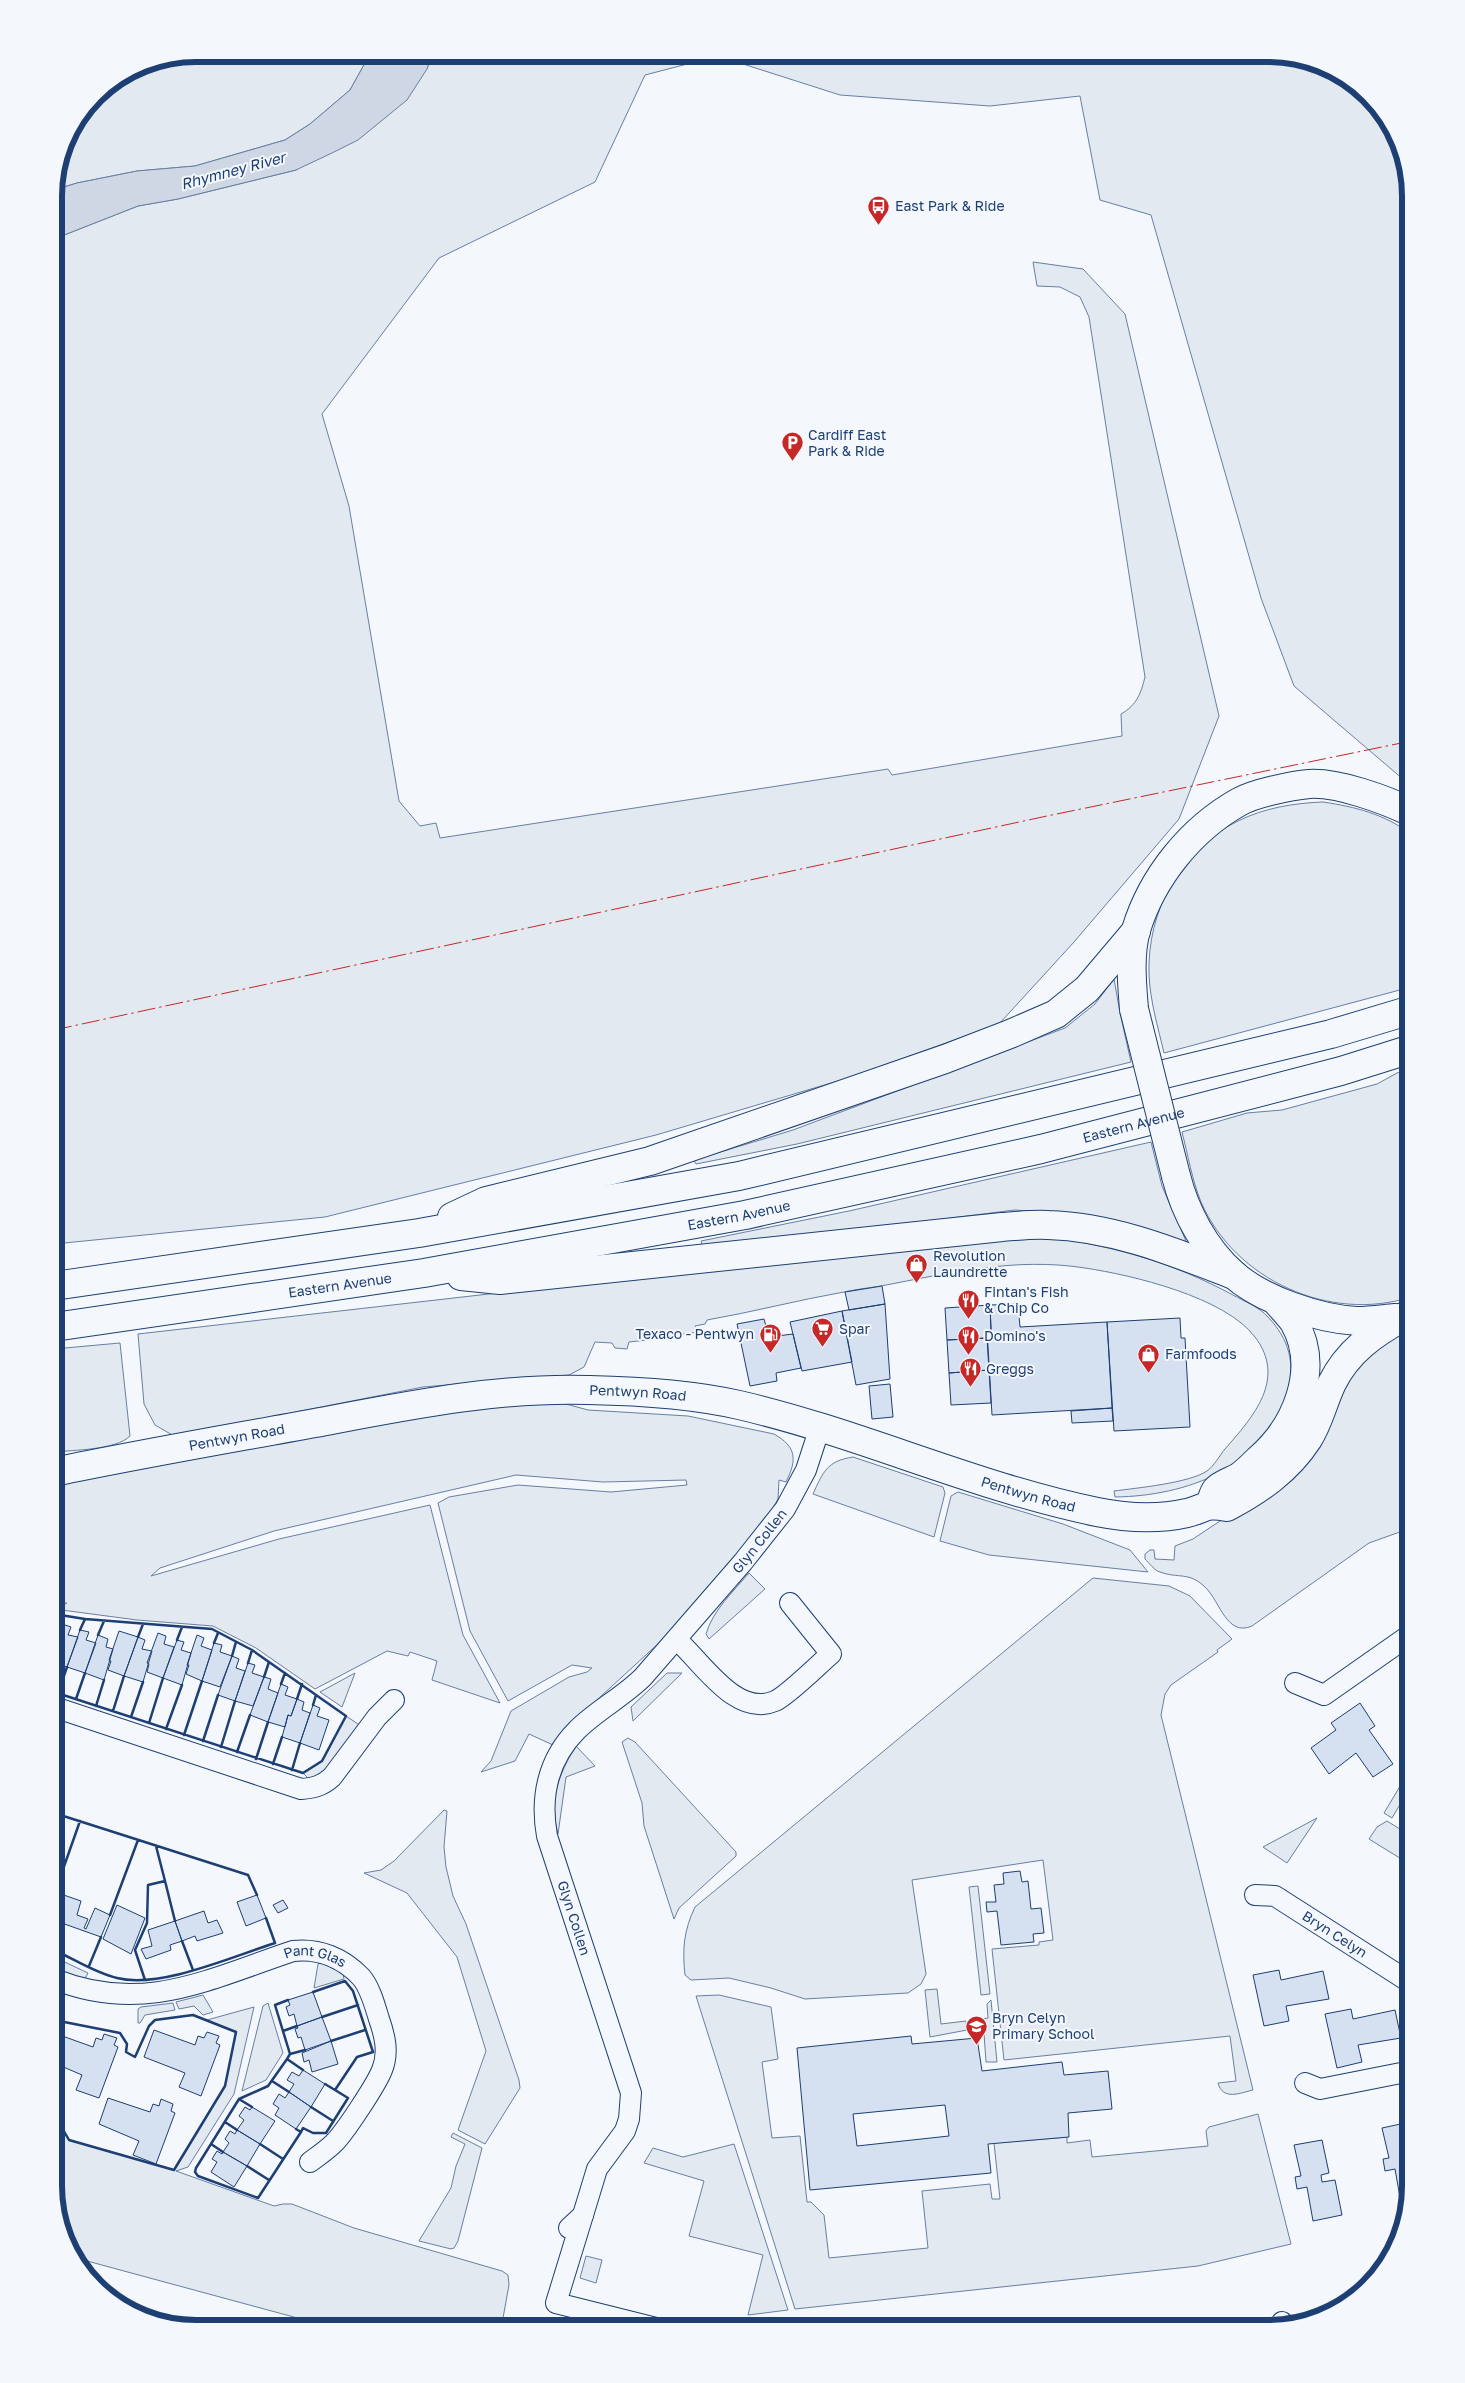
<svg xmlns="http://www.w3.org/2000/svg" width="1465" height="2383" font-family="'Golos Text',sans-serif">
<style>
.green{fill:#e3e9f0;stroke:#687fa3}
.water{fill:#cfd7e4;stroke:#687fa3}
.building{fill:#d5e0f0;stroke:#1d3f73;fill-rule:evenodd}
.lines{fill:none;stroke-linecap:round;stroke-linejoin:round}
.street-casing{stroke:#1d3f73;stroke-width:22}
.secondary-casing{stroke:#1d3f73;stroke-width:30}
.highway-casing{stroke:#1d3f73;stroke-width:30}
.street{stroke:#f4f7fb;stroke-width:20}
.secondary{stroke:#f4f7fb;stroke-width:28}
.highway{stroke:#f4f7fb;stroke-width:28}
.secondary-bridge-casing{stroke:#1d3f73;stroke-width:30;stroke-linecap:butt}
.secondary-bridge{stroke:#f4f7fb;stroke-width:28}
.wall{stroke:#1d3f73;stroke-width:2.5}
.power{stroke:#c62828;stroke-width:1;stroke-dasharray:18 4 2.5 4;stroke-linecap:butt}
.labels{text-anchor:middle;stroke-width:4;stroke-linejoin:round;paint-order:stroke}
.poi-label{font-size:14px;fill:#1d3f73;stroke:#f4f7fb;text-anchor:start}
.street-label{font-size:14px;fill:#1d3f73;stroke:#f4f7fb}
.water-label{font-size:15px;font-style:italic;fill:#1d3f73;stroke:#f4f7fb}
.rim{fill:none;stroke:#1d3f73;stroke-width:6}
</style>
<rect width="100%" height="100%" fill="#f4f7fb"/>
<!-- green -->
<path class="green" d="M197,54H370L350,90L310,124L285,140L195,166L137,171L77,183L54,190L65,142L96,95L142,65Z
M432,54H1278L1348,78L1396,133L1411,197V786L1294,686L1261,598L1151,215L1100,200L1080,96L990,106L840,95L718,56L645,75L595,182L439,258L322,414L349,506L399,801L420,826L436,823L440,838L888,769L892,775L1122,736L1121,714C1137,705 1141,693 1145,677L1089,317L1080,297L1060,287L1037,286L1033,262L1083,269L1125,314L1219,716L1179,819L1074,942L999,1024L848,1078L656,1135L325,1217L54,1244V239L138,206L178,199L296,170L427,69Z
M1323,802C1356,807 1384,814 1411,834V987L1164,1053C1158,1027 1150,1001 1149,974C1147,912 1180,848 1238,821C1264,808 1294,803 1323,802Z
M1114,979L1120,1013L1131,1062L797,1144L696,1164L694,1160L793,1130L1065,1028L1095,1004Z
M1411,1069V1297C1330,1323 1235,1280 1201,1202C1192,1180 1188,1155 1182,1132L1247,1113L1282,1110L1377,1084L1397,1073Z
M1151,1142L1162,1186L1189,1248L1098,1217L1015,1210L703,1249L701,1241L849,1211Z
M1053,1237C1122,1249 1171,1262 1233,1295C1244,1301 1259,1307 1268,1317C1289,1339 1296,1364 1287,1393C1265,1468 1186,1496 1115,1497L1114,1491C1137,1488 1189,1483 1207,1471C1214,1466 1220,1455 1225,1449C1253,1417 1287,1379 1255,1337C1225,1297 1132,1275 1085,1268C1016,1257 949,1273 881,1286C869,1288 857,1289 844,1292C798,1300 753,1312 707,1320L705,1324L695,1326L698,1332L683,1334L682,1336L629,1342L627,1349L615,1348L612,1343L595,1342L584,1367L569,1375L423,1387L174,1436L155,1425L144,1404L138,1334L980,1238Z
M1411,1326V1528L1369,1543L1252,1626C1227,1637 1220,1602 1206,1588C1189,1571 1179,1579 1160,1572C1155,1571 1149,1563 1145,1559V1554L1150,1550H1154L1155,1559L1174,1560L1175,1546L1193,1539L1232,1513L1358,1359Z
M120,1343L130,1436C116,1450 74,1450 54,1452V1349Z
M548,1399L588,1410L688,1416L774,1434C797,1447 797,1460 786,1482L779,1480L778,1499L764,1523L672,1631L586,1710L553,1745L529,1734L515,1761L481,1772L491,1761L511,1711L569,1677L587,1672L592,1668L572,1665L508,1701L470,1631L438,1503L449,1497L518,1485L611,1492L687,1485L686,1480L603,1482L516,1475L274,1531L160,1568L151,1576L279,1539L430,1505L463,1635L500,1703L432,1680L437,1661L410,1652L408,1656L387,1651L315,1689L256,1648L213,1626L137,1620L54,1609L67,1603L54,1604V1504L64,1499L65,1476L184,1455L322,1436L399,1419Z
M853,1457L943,1487L945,1493L934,1537L813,1494C823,1472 827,1461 853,1457Z
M958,1492L1063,1524L1130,1550L1148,1572L989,1555L940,1541L951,1496Z
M749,1573L765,1589L709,1639L706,1634C713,1610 733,1592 749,1573Z
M1093,1578L1169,1586L1190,1596L1232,1639L1217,1650L1218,1652L1171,1685L1165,1694L1161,1715L1253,2090C1240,2093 1223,2101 1218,2083L1236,2081L1230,2036L1004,2060L992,1949L1039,1945V1942L1053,1940L1043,1860L912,1880L926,1974L921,1984L908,1993L805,1999L771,1988L729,1978L691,1980L685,1975C682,1949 684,1930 695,1907Z
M355,1673L342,1707L320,1692Z
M667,1673H682L633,1721L631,1707Z
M346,1716L361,1726L326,1771L310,1780L303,1773L322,1761Z
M628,1738L635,1742L736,1852V1856L679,1908L674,1919L644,1826L642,1803L622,1742Z
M576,1746L595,1766L566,1777L558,1834C549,1801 558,1775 576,1746Z
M1411,1768V1786L1392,1818L1384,1813Z
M444,1810L447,1811L444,1847L446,1867L453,1896L466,1924L519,2080L520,2088L485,2144L458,2130L486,2051L457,1957L407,1893L364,1873L381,1870L394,1861Z
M1317,1818L1287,1863L1263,1847Z
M1387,1821L1411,1836V1865L1369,1839L1377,1827Z
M978,1886L990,1994L981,1995L969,1887Z
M54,1957L88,1973L86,1977L81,1979L54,1970Z
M321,1962L343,1974L344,1979L314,1988L318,1964Z
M937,1989L941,2024L966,2021L967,2030L930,2037L925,1990Z
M203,1995L213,2012L203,2015L194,2006L179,2009L176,2002Z
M719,1995L771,2007L778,2059L762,2062L772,2138L800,2136L807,2202H811L824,2215L829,2258L928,2248L922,2191L990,2184L992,2199H1000L994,2143L1067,2137V2143L1090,2140L1092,2157L1208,2146L1206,2131L1209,2127L1258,2114L1291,2244L1198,2266L795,2309L696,1996Z
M991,2000L997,2062H986L983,2019L988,2018L987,2004Z
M173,2003L175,2010L145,2015L140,2023H138V2009L141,2007Z
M268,2003L283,2053L266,2080L242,2091L263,2006Z
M254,2007L234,2094L188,2167L176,2171L274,2206L283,2204H292L354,2228L502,2271L508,2275L509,2285L501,2329H338L76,2258L69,2250L54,2186V2114L69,2140L174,2170L225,2086L236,2032L207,2020Z
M453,2133L482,2148L458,2241L454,2248L451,2249L419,2241L451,2188L456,2166L465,2144L451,2137Z
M734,2144L788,2310L748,2315L763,2255L689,2236L704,2181L644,2163L653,2148L683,2157Z
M586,2256L602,2260L596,2283L580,2278Z"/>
<!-- water -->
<path class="water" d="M370,54H432L427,69L407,100L358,140L334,152L296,170L178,199L138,206L54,239V190L77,183L137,171L195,166L285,140L310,124L350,90Z"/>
<!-- building -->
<path class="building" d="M882,1286L885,1304L849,1310L845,1292Z
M885,1304L890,1379L856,1385L842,1311Z
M1018,1304L1020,1327L1107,1322L1112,1408L992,1415L987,1330H991L990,1305Z
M990,1305L991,1330H987V1338L947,1340L945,1308Z
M842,1311L852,1362L802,1371L790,1322Z
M1180,1318L1181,1338H1185L1190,1427L1114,1431L1107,1322Z
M764,1319L769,1337L793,1334L801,1368L776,1373L777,1381L750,1386L737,1324Z
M987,1338L989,1370L949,1373L947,1340Z
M989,1370L991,1403L951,1405L949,1373Z
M890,1384L893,1417L872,1419L869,1386Z
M1112,1408L1113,1421L1072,1423L1071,1411Z
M62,1624L71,1627L68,1635L78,1637L67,1667L54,1663V1648Z
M54,1628L60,1631L54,1648Z
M80,1630L89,1632L86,1640L96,1643L85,1673L67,1667Z
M119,1631L138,1637L124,1676L108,1670L111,1661L109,1660Z
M158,1633L166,1636L164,1644L174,1647L163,1678L147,1672L149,1664L147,1663Z
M98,1635L108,1639L106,1647L113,1649L104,1680L85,1673Z
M197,1635L204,1638L201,1646L212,1650L202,1681L186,1674L189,1665H187Z
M138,1637L145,1640L142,1649L152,1651L143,1682L124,1676Z
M177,1640L184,1642L181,1650L191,1653L182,1685L163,1678Z
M214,1643L222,1645L220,1652L232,1656L220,1687L202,1681Z
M232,1656L239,1659L236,1668L245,1671L235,1701L218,1695Z
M248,1663L255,1665L252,1673L264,1677L253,1706L235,1701Z
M264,1677L271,1679L268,1689L278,1693L268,1722L250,1715Z
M281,1684L288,1687L285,1695L297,1699L291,1716L288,1715L285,1727L268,1722Z
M297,1699L304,1702L302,1710L310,1713L300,1743L282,1737L288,1715L291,1716Z
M1360,1703L1375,1726L1369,1730L1393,1764L1373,1777L1356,1753L1329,1774L1311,1748L1336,1730L1331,1723Z
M313,1705L320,1708L317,1716L329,1720L319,1750L300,1743Z
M1020,1871L1022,1882L1028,1881L1031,1909L1041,1908L1044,1933L1033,1934L1034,1942L1001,1945L997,1911L987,1912L986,1902H996L994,1885L1004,1884L1003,1873Z
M55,1892L81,1901L77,1915L88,1919L84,1928L86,1929L95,1908L110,1915L101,1937L56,1921L58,1917L54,1915Z
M257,1895L266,1918L246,1926L237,1902Z
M283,1900L288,1908L278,1913L273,1905Z
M117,1905L145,1918L131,1954L103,1939Z
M204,1911L208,1923L217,1920L223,1933L197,1941L195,1936L182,1941L175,1921Z
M175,1921L182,1941L170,1945L171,1950L146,1959L141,1949L152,1946L148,1930Z
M1279,1970L1281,1980L1323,1971L1329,1999L1286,2006L1289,2021L1264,2026L1253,1975Z
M313,1992L322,2017L297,2026L294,2014L289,2016L286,2007L290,2005L288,2000Z
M1351,2009L1353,2019L1395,2010L1401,2038L1358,2045L1362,2062L1337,2068L1325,2014Z
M322,2017L331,2041L305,2050L301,2037L298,2038L295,2029L298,2028L297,2026Z
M154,2030L195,2045L198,2036L204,2038L207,2032L219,2036L216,2043L220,2045L201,2096L179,2087L185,2073L144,2057Z
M54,2033L93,2047L96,2038L102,2040L104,2034L117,2038L114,2045L118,2047L99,2098L76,2090L82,2075L54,2063Z
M911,2036L912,2044L977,2038L982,2071L1062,2062L1064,2075L1108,2071L1112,2109L1068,2113L1069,2137L988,2144L991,2173L810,2190L797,2048ZM945,2105L949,2136L857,2146L853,2114Z
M331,2041L338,2064L312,2072L309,2060L304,2062L302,2053Z
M303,2070L325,2084L311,2107L289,2092L294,2084L287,2080L292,2072L299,2076Z
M289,2092L311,2107L296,2129L275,2115L279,2108L273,2104L279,2094L285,2098Z
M108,2098L150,2112L153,2104L159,2106L161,2099L173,2104L171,2111L175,2113L156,2164L133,2155L139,2141L99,2124Z
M245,2107L250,2110L252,2107L275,2121L260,2144L237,2130L244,2120L239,2116Z
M1410,2122L1411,2157H1409L1411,2164V2187L1407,2202L1401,2203L1395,2169L1385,2171L1383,2159L1389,2158L1382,2128Z
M237,2130L260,2144L247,2166L223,2152L229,2143L225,2139L230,2131L235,2134Z
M1322,2140L1329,2173L1321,2175L1322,2182L1335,2180L1342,2215L1313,2221L1307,2187L1297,2189L1295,2177L1301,2176L1294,2145Z
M217,2151L222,2154L223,2152L247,2166L234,2187L211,2172L217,2162L212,2159Z"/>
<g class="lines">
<defs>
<g id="street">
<path d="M677,1640C702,1662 736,1718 775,1701C787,1696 819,1664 831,1654L790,1603"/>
<path d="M1295,1683L1324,1695L1411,1634"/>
<path d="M54,1707L301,1789C314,1788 322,1786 332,1777L377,1717L394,1700"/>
<path id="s1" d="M1255,1895L1275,1896L1411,1983"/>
<path id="s2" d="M54,1979C143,2015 209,1979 293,1951C319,1948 343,1958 361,1977C370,1987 375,2006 379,2019C385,2036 389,2053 382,2070C376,2085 345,2132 334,2143C327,2150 318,2156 310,2162"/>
<path d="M1305,2083L1320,2089L1411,2071"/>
<path d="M583,2215L556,2303L660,2329"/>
<path id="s3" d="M569,2228L583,2215L597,2169L625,2131L629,2119L631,2093L547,1836C540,1797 548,1759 577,1730C597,1710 623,1697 643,1677L743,1562L785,1509L806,1470L820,1427"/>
<path d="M1282,2322L1283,2326"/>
</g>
<g id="secondary">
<path d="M1134,1009C1132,984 1129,955 1136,930C1152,877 1191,829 1239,802C1255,793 1290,786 1309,784C1338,782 1386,800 1411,812"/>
<path d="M1176,1176C1185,1212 1205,1249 1233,1274C1262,1300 1319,1319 1357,1321C1370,1321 1383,1319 1395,1318"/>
<path id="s4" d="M54,1472C140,1454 228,1439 315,1423C405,1406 496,1387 589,1390C638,1391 691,1394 739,1405C860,1433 975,1487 1097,1512C1127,1518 1156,1520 1187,1513C1207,1508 1204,1503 1227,1507C1259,1490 1288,1470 1308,1439C1319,1422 1323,1402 1332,1383C1348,1351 1373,1334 1403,1317"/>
<path d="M1210,1504C1212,1500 1213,1494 1216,1490C1221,1484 1232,1481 1239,1477C1246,1472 1253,1465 1259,1459C1296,1427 1321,1369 1294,1322C1289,1315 1282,1308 1277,1302"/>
</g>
<g id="highway">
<path d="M452,1217L486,1201L650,1161L945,1059L1010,1034L1056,1014L1087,989L1136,931"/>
<path d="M461,1276L500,1280L1002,1227C1017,1226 1033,1224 1048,1225C1114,1227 1174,1252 1234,1275"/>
<path d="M54,1286L419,1233L739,1176L1331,1034L1411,1010"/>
<path id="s5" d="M54,1327L424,1273L745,1215L1041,1149L1341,1071L1411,1049"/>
</g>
</defs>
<!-- street casing -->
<use href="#street" class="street-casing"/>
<!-- secondary casing -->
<use href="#secondary" class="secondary-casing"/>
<!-- highway casing -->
<use href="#highway" class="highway-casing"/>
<!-- street -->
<use href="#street" class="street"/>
<!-- secondary -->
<use href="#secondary" class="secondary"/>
<!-- highway -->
<use href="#highway" class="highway"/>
<defs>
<path id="secondary-bridge" d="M1134,1009L1176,1176"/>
</defs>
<!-- secondary-bridge casing -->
<use href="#secondary-bridge" class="secondary-bridge-casing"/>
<!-- secondary-bridge -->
<use href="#secondary-bridge" class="secondary-bridge"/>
<!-- wall -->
<path class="wall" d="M80,1630L85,1619
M98,1635L104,1621
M138,1637L143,1624
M177,1640L182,1627
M214,1643L218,1633
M232,1656L236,1642
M248,1663L252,1650
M264,1677L269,1662
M281,1684L285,1673
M54,1692L303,1773L322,1761L346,1716L252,1650L212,1629L85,1619L54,1614
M58,1693L67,1667
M76,1699L85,1673
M297,1699L302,1684
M313,1705L316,1695
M96,1706L104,1680
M113,1711L124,1676
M131,1717L143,1682
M149,1723L163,1678
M166,1729L182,1685
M184,1735L202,1681
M203,1741L218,1695
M221,1747L235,1701
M237,1752L250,1715
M256,1759L268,1722
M273,1764L282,1737
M292,1770L300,1743
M54,1813L248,1875L257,1895
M156,1846L165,1881
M55,1892L80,1821
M110,1915L138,1840
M182,1941L193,1970
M54,1950C74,1959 95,1973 117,1978C160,1989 234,1956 275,1943L266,1918
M89,1966L101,1937
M145,1980L135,1950L147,1923L148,1885L165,1881L175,1921
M313,1992L345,1981L353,1991L373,2052L357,2057L335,2090L325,2084
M288,2000L275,2005L290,2054L287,2059L303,2070
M322,2017L358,2005
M283,2031L297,2026
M331,2041L365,2030
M290,2054L305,2050
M272,2081L289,2092
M239,2099L196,2168L195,2172L198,2176L258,2198L301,2132
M252,2107L239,2099L268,2086L287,2059
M311,2107L333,2121
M54,2114L69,2140L174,2170L225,2086L236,2032L193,2015L155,2020L149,2026L135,2057L126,2052L127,2044L120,2033L54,2020
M225,2122L237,2130
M296,2129L301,2132L303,2128L313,2133H326L348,2098L335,2090
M211,2144L223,2152
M260,2144L283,2159
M247,2166L269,2180"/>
<!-- power -->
<path class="power" d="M54,1030L1047,816L1411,741"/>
</g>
<!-- icons -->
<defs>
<symbol id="bus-pin" viewBox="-11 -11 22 30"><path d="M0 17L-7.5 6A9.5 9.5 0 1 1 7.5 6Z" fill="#c62828" stroke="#f4f7fb"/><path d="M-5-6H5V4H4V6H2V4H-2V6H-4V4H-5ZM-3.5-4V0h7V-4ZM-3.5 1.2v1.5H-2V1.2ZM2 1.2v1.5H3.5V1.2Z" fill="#fff"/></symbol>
<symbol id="parking-pin" viewBox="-11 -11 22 30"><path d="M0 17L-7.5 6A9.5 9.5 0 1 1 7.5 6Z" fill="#c62828" stroke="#f4f7fb"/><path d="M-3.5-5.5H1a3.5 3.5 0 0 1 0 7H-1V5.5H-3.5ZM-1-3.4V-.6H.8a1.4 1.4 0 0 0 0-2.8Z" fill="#fff"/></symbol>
<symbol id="shop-pin" viewBox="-11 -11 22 30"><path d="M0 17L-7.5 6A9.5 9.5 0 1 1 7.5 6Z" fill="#c62828" stroke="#f4f7fb"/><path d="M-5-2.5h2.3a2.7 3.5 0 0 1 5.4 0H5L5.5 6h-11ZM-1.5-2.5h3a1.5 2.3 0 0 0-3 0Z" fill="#fff"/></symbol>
<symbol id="restaurant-pin" viewBox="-11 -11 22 30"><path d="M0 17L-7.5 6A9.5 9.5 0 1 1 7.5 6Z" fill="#c62828" stroke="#f4f7fb"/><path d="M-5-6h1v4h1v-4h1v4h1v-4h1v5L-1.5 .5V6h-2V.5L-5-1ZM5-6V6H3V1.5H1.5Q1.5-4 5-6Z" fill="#fff"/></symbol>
<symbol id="supermarket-pin" viewBox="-11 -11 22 30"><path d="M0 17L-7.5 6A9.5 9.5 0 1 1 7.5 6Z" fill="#c62828" stroke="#f4f7fb"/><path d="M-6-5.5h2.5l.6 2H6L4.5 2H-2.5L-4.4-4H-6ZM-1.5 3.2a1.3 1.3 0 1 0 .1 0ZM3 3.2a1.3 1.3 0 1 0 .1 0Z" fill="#fff"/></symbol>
<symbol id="fuel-pin" viewBox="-11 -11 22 30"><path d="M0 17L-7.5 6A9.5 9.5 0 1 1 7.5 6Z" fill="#c62828" stroke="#f4f7fb"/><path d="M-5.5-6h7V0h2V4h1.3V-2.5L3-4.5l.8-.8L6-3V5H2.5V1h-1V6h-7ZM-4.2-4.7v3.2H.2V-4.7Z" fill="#fff"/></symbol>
<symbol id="school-pin" viewBox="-11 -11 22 30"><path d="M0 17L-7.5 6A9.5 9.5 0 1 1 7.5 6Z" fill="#c62828" stroke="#f4f7fb"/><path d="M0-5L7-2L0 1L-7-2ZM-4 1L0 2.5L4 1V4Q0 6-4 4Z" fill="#fff"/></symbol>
</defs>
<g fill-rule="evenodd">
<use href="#bus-pin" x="866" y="194" width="25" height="34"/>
<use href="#parking-pin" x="780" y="430" width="25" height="34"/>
<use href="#shop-pin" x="904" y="1252" width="25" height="34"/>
<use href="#restaurant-pin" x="956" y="1288" width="25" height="34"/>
<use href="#supermarket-pin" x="810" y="1316" width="25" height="34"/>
<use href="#fuel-pin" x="758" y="1322" width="25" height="34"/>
<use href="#restaurant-pin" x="956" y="1324" width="25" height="34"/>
<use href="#shop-pin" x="1136" y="1342" width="25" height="34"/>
<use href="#restaurant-pin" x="958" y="1356" width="25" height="34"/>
<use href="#school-pin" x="964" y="2014" width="25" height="34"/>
</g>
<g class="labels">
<!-- poi labels -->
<g class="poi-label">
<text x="895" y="211">East Park &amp; Ride</text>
<text x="808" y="440">Cardiff East<tspan x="808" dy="16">Park &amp; Ride</tspan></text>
<text x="933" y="1261">Revolution<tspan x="933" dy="16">Laundrette</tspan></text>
<text x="984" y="1297">Fintan's Fish<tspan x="984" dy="16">&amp; Chip Co</tspan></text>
<text x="839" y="1334">Spar</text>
<text x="754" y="1339" text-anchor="end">Texaco - Pentwyn</text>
<text x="984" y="1341">Domino's</text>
<text x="1165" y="1359">Farmfoods</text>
<text x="986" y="1374">Greggs</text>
<text x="992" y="2023">Bryn Celyn<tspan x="992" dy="16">Primary School</tspan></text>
</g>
<!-- street labels -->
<g class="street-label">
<text dy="5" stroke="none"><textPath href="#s5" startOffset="1099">Eastern Avenue</textPath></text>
<text dy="5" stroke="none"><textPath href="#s5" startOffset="694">Eastern Avenue</textPath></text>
<text dy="5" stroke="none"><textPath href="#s5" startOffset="289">Eastern Avenue</textPath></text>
<text dy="5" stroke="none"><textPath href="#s4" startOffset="591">Pentwyn Road</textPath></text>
<text dy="5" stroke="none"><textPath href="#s4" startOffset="186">Pentwyn Road</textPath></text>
<text dy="5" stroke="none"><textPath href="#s4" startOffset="996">Pentwyn Road</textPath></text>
<text dy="5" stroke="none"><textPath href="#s3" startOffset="802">Glyn Collen</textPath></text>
<text transform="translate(574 1918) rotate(72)" y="5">Glyn Collen</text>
<text dy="5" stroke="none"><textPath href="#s1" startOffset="91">Bryn Celyn</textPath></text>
<text dy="5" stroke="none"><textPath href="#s2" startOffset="270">Pant Glas</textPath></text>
</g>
<!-- water labels -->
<g class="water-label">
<text transform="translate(233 171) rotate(-15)" y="5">Rhymney River</text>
</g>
</g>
<!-- crop -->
<path d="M0 0H1465V2383H0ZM196 62H1268A134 134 0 0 1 1402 196V2186A134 134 0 0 1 1268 2320H196A134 134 0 0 1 62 2186V196A134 134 0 0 1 196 62Z" fill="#f4f7fb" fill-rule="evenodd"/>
<path class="rim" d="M196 62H1268A134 134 0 0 1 1402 196V2186A134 134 0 0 1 1268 2320H196A134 134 0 0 1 62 2186V196A134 134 0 0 1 196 62Z"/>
</svg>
